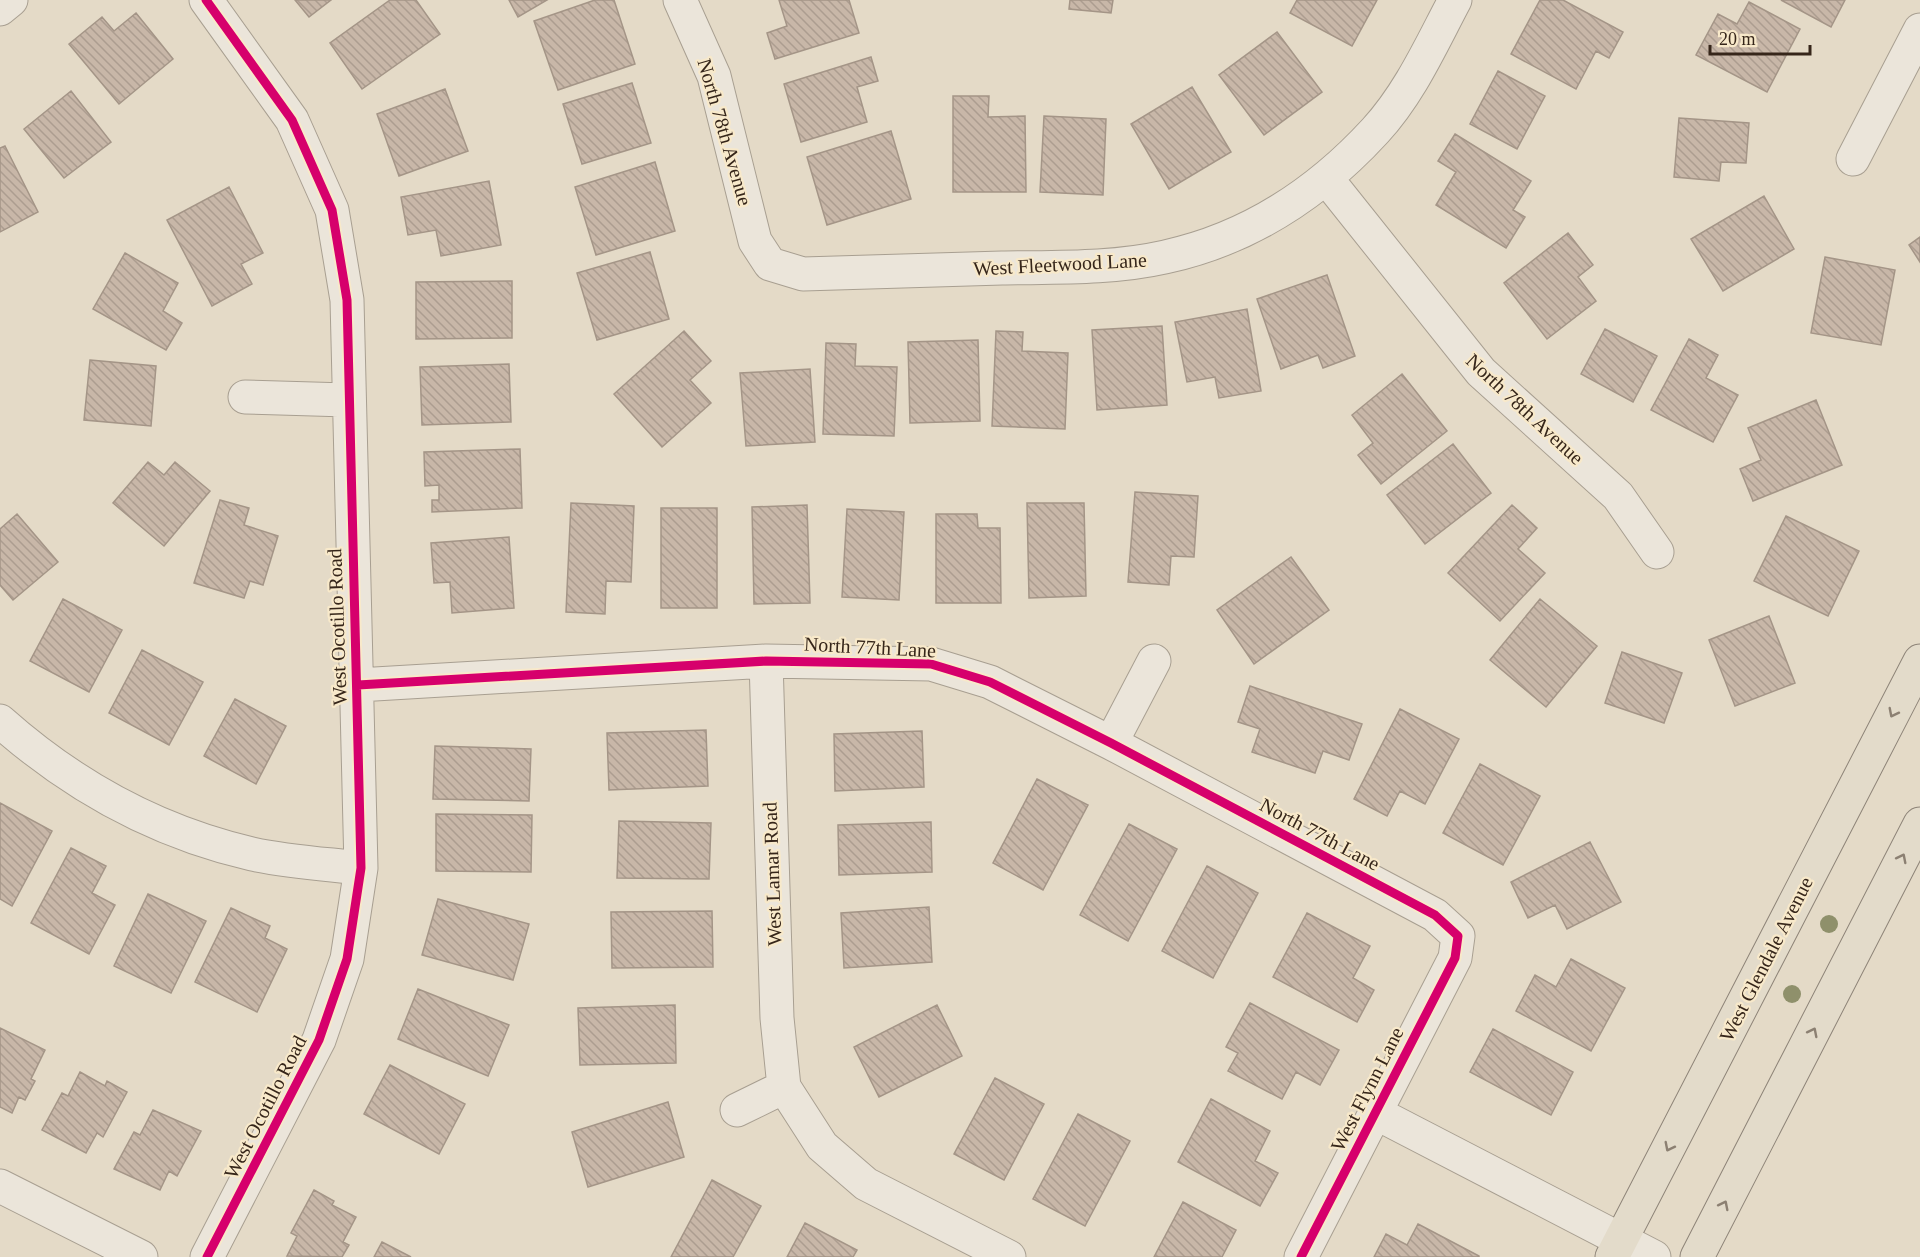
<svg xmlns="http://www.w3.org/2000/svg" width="1920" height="1257" font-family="Georgia,serif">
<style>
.building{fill:url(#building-back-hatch);stroke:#a49587;stroke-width:1.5}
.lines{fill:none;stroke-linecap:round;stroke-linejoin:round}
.minor-casing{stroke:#a89f91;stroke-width:35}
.major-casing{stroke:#8e8478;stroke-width:35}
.minor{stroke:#ebe5da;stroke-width:33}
.major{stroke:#e3dbca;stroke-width:33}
.cycleway-casing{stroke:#f8e9ca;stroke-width:13}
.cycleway{stroke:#d6006c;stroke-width:9}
.tree{fill:#8f906b}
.oneway{stroke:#8c8072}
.labels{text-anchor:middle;stroke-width:4.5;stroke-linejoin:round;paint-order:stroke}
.street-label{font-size:20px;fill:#36261a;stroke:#f8e9ca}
</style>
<defs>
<pattern id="building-back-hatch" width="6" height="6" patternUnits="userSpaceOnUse" patternTransform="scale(1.5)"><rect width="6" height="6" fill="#c8b7a8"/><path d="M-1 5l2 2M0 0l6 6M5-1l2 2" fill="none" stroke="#ac9d90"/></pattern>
</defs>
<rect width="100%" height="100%" fill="#e4dac7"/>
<!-- building -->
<path class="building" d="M295,0H331L309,17Z
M390,0H416L440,34L362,89L330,43Z
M509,0H547L518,17Z
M595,0H614L635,64L558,90L534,21Z
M779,0H849L859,33L775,59L767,33L787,26Z
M1070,0H1113L1111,13L1069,9Z
M1297,0H1377L1352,46L1290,13Z
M1540,0H1563L1623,32L1609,58L1596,51L1576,89L1511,54Z
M1781,0H1845L1831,27Z
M1749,2L1800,29L1767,92L1696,55L1718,14L1737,24Z
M136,13L173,59L119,104L69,44L102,17L114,31Z
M1277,32L1322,92L1264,135L1219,75Z
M871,57L878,81L857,87L867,122L801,142L784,84Z
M1498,71L1545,96L1517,149L1470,124Z
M632,83L651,143L582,164L563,104Z
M1192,87L1231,152L1169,189L1131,124Z
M445,89L468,151L399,176L377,114Z
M71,91L111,142L64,178L24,129Z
M953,96H989L988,117L1025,116L1026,192H953Z
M1044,116L1106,119L1103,195L1040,192Z
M1679,118L1749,123L1746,163L1721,162L1719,181L1674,177Z
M891,131L911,199L827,225L807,157Z
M1455,134L1531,181L1513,210L1525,217L1506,248L1436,205L1456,172L1438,161Z
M5,146L38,212L0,232V148Z
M655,162L675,231L596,255L575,187Z
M489,181L501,245L441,256L436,230L408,235L401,197Z
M229,187L263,253L241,264L252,284L212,306L167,220Z
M1764,196L1794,249L1723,291L1691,239Z
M1568,233L1593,265L1578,277L1596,301L1547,339L1504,283Z
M1920,237V262L1909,245Z
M650,252L669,319L597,340L577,273Z
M125,253L178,283L163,311L182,323L166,350L93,309Z
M1825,257L1895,270L1881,345L1811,333Z
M1327,275L1355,356L1323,368L1318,355L1281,369L1257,299Z
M512,281V338L416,339V282Z
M1247,309L1261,391L1219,398L1215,377L1187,382L1175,322Z
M1162,326L1167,405L1097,410L1092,330Z
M1605,329L1657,356L1633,402L1581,374Z
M684,331L711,361L690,380L711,403L662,447L614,394Z
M996,331L1023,332L1022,351L1068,353L1065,429L992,426Z
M1689,339L1718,355L1706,378L1738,395L1713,442L1651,410Z
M978,340L980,421L910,423L908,342Z
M826,343L856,344L855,366L897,367L894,436L823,434Z
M90,360L156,366L151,426L84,420Z
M509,364L511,422L422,425L420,367Z
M810,369L815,442L746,446L740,373Z
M1402,374L1447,431L1381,484L1358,455L1373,443L1352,415Z
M1816,400L1842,465L1753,501L1740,469L1761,460L1748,428Z
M1453,444L1491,493L1425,544L1387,495Z
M520,449L522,508L432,512V500H439V485L425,486L424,452Z
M148,462L164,475L175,462L210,491L164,546L113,503Z
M1135,492L1198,496L1194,557L1171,556L1169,585L1128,582Z
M220,500L249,508L244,525L278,536L263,585L250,581L244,598L194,583Z
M571,503L634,506L631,582L606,581L605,614L566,612Z
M1027,503H1084L1086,596L1029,598Z
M807,505L810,603L754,604L752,507Z
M1512,505L1537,528L1518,549L1545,573L1500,621L1448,573Z
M661,508H717V608H661Z
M847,509L904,512L899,600L842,597Z
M17,514L58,562L13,600L0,585V529Z
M936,514H977L978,528H1000L1001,603H936Z
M1786,516L1859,551L1828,616L1754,581Z
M509,537L514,608L452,613L450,582L434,583L431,543Z
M1291,557L1329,610L1254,664L1217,610Z
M63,599L122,630L89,692L30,661Z
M1540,599L1597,646L1546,707L1490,660Z
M1769,616L1795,683L1735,706L1709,640Z
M142,650L203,682L169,745L109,713Z
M1622,652L1682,673L1664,723L1605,703Z
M1250,686L1362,724L1349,760L1323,751L1315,773L1252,752L1260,729L1238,722Z
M235,699L286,726L256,784L204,756Z
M1400,709L1459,739L1425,804L1400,791L1387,816L1354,799Z
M706,730L708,786L609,790L607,733Z
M922,731L924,787L835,791L834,734Z
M435,746L531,749L529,801L433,799Z
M1480,764L1540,796L1503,865L1443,833Z
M1037,779L1088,805L1043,890L993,863Z
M0,803L52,831L12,906L0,899Z
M436,814L532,815L531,872L436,871Z
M619,821L711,823L709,879L617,878Z
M931,822L932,872L839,875L838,825Z
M1129,824L1177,849L1128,941L1080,915Z
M1590,842L1621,902L1567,929L1555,905L1528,918L1511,882Z
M71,848L106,866L92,893L115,905L89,954L31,923Z
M1207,866L1258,893L1213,978L1162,951Z
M148,894L206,921L171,993L114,966Z
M438,899L529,924L513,980L422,955Z
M929,907L932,962L844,968L841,913Z
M231,908L270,926L265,938L287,949L257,1012L195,982Z
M712,911L713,967L612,968L611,912Z
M1307,913L1370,946L1353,978L1374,990L1357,1022L1273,977Z
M1571,959L1625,988L1591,1051L1516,1011L1535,975L1556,987Z
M418,989L509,1025L488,1076L398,1039Z
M1250,1003L1339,1050L1320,1085L1296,1072L1282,1099L1228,1071L1238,1053L1226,1047Z
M675,1005L676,1063L580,1065L578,1008Z
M937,1005L962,1056L879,1097L854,1047Z
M0,1028L45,1050L31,1079L35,1081L25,1100L19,1097L12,1113L0,1107Z
M1493,1029L1573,1072L1551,1115L1470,1072Z
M390,1065L465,1104L439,1154L364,1114Z
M80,1072L105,1086L107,1081L127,1092L103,1137L97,1133L86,1153L42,1130L62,1093L68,1096Z
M995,1078L1044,1104L1004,1180L954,1154Z
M1211,1099L1270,1131L1255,1161L1278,1173L1260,1206L1178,1162Z
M668,1102L684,1157L588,1187L572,1132Z
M153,1110L201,1131L177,1176L169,1171L160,1190L114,1169L134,1132L140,1135Z
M1078,1114L1130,1141L1085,1226L1033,1199Z
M712,1180L761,1206L733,1257H671Z
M314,1190L334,1201L332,1205L356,1217L343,1242L349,1245L342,1257L287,1256L297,1236L291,1233Z
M1183,1202L1236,1230L1222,1257H1154Z
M805,1223L857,1250L853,1257H787Z
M1418,1224L1479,1256V1257H1374L1386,1234L1407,1245Z
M382,1242L411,1257H374Z"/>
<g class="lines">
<defs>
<path id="minor" d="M206,0L292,120L332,210L347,300L361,868L347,959L319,1040L207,1257
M680,0L714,76L755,241L770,264L803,274C869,272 936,270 1002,268C1056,267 1112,269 1165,257C1248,239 1318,193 1375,131C1410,93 1431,45 1455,0
M0,9L11,0
M1853,159L1920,30
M1327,179L1481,372L1618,496L1657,552
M245,397L347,400
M766,661L777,1018L784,1087L822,1146L866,1184L1009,1257
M358,685L766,661L931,664L990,682L1111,743L1435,915L1458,936L1455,958L1301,1257
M0,721C73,786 157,832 252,854C288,862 326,864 361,868
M1111,743L1154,661
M737,1110L784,1087
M1376,1113L1654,1257
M0,1186L141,1257"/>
<path id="major" d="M1612,1257L1920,661
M1697,1257L1920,824"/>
</defs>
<!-- minor casing -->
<use href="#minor" class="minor-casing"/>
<!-- major casing -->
<use href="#major" class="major-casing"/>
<!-- minor -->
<use href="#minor" class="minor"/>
<!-- major -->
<use href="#major" class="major"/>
<defs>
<path id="cycleway" d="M206,0L292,120L332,210L347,300L361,868L347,959L319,1040L207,1257
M358,685L766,661L931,664L990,682L1111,743L1435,915L1458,936L1455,958L1301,1257"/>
</defs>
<!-- cycleway casing -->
<use href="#cycleway" class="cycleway-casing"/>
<!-- cycleway -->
<use href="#cycleway" class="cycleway"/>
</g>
<!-- trees -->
<g class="tree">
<circle cx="1829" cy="924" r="9"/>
<circle cx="1792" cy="994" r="9"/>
</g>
<!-- one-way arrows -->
<defs><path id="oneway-chevron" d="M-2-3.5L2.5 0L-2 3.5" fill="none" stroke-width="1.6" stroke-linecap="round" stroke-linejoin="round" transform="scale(1.5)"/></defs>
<g class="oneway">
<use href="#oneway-chevron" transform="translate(1893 713) rotate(117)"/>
<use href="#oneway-chevron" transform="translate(1902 858) rotate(-63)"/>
<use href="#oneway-chevron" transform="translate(1813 1032) rotate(-63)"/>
<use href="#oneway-chevron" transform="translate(1669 1147) rotate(117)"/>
<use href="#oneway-chevron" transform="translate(1724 1205) rotate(-63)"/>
</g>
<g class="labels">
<!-- street labels -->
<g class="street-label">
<text transform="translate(725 132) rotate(74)" y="7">North 78th Avenue</text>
<text transform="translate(1060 264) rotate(-3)" y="7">West Fleetwood Lane</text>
<text transform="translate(1525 409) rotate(43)" y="7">North 78th Avenue</text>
<text transform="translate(337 627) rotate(-92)" y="7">West Ocotillo Road</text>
<text transform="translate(870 647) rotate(3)" y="7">North 77th Lane</text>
<text transform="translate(1320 834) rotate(28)" y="7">North 77th Lane</text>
<text transform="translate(772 874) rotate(-92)" y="7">West Lamar Road</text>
<text transform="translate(1766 959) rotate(-63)" y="7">West Glendale Avenue</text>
<text transform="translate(1367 1089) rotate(-63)" y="7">West Flynn Lane</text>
<text transform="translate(265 1107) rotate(-63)" y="7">West Ocotillo Road</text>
</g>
</g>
<!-- scale -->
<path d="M1710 45v9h100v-9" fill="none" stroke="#36261a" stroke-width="3"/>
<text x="1719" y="45" font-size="18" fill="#36261a" stroke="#f8e9ca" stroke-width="4.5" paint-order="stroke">20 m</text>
</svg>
